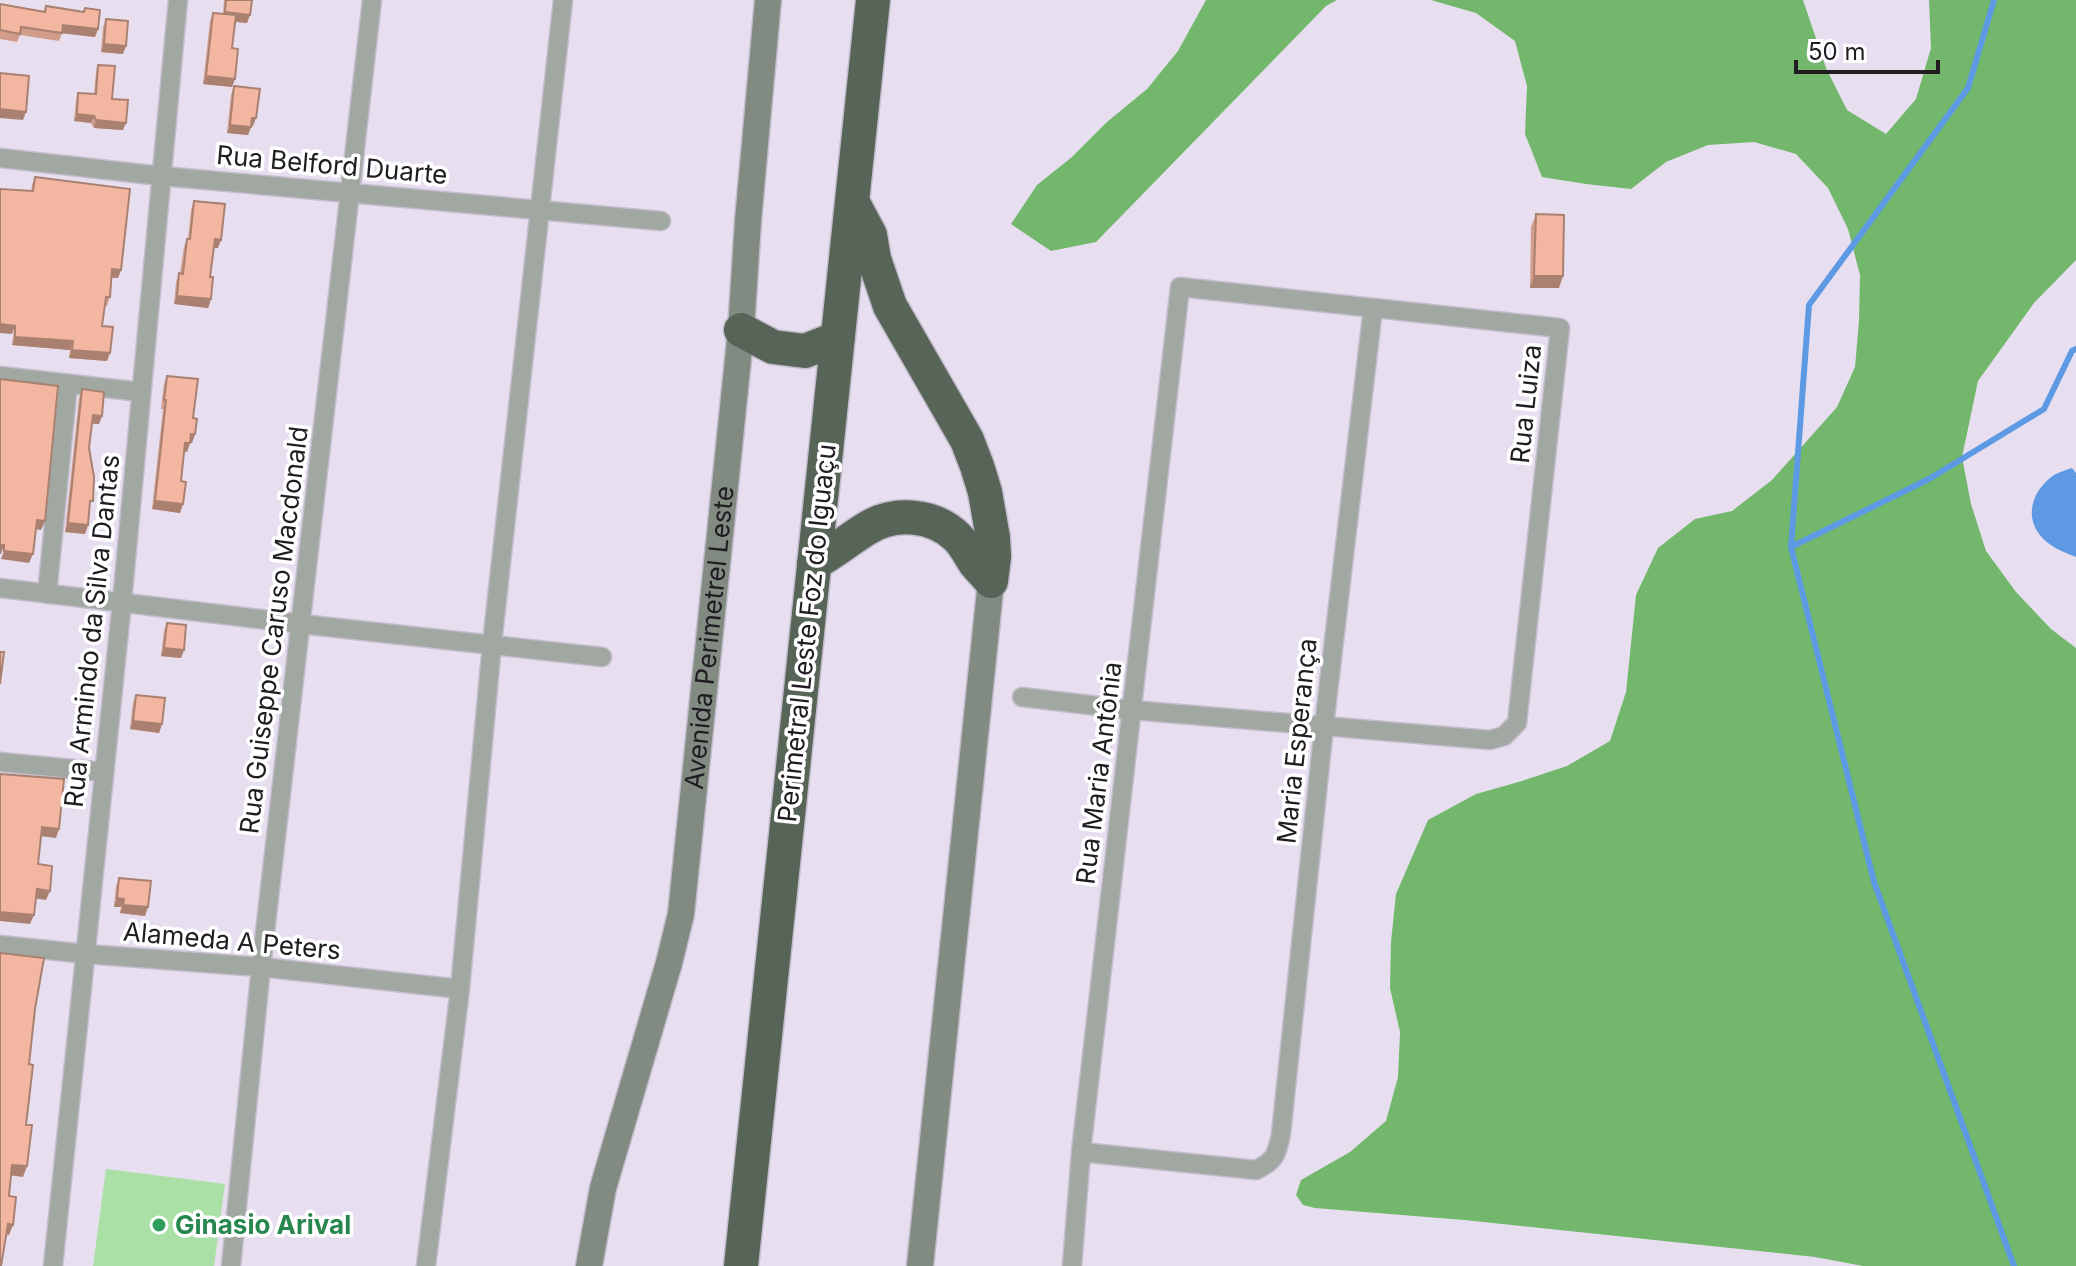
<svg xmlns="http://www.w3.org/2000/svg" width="2076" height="1266" font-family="Inter,sans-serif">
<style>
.green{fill:#aae0a5}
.forest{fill:#72b76c}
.water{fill:#5d9ae3}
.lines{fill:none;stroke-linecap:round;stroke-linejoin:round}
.stream{stroke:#5d9ae3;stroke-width:6}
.street-casing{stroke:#c3bccb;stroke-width:21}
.secondary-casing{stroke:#c3bccb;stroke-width:29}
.highway-casing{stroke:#c3bccb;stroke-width:37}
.street{stroke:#a1a8a2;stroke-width:18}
.secondary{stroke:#818b82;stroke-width:26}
.highway{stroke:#576458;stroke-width:34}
.wall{fill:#d19d8a}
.shaded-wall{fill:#aa8071}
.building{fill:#f3b7a1;stroke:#aa8071;stroke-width:2}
.leisure-dot{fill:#2e9e5b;stroke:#fff;stroke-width:3}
.labels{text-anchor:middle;stroke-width:7;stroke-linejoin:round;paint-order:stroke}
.street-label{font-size:26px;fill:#1f1c22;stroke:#fff}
.leisure-label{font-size:26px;font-weight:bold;fill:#27864d;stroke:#fff;text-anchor:start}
</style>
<rect width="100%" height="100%" fill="#e7dff0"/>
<!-- green -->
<path class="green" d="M106,1169L225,1184L214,1266H93Z"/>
<!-- forest -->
<path class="forest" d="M1206,0H1337L1326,6L1096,242L1051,251L1011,224L1037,185L1072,157L1107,122L1147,89L1178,51Z
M1431,0H1803L1826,68L1847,110L1886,134L1916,99L1931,48L1929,0H2076V260L2034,303L1978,381L1962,457L1971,504L1986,551L2016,592L2051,629L2076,648V1266H1863L1815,1257L1464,1220L1315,1208L1303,1205L1296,1195L1301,1180L1350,1152L1386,1121L1398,1077L1400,1032L1390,988L1391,942L1396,894L1428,820L1476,794L1522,781L1567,766L1610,741L1626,692L1636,595L1658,548L1695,519L1732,511L1772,480L1805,443L1837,407L1855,367L1859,321L1860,275L1848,229L1828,188L1796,154L1754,142L1708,145L1666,162L1631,189L1586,184L1542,177L1525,134L1527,86L1515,41L1476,13Z"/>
<!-- water -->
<path class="water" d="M2072,468L2076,473V557C2063,552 2048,546 2039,534C2024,513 2034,489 2054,475C2059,472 2066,470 2072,468Z"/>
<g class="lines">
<!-- stream -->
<path class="stream" d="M1994,0L1968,88L1809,305L1791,547L1874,882L2014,1266
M1791,547L1929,479L2044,409L2072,351L2076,349"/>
<defs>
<path id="street" d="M0,158L161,176L661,221
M0,376L141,392
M0,588L301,624L602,657
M47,594L68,384
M1022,697L1132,710L1490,740L1504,736L1517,723L1560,328L1180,287L1081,1152L1072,1266
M0,762L104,772
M0,945L86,954L261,967L460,989
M1081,1152L1256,1170C1275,1161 1277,1154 1281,1134L1324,726L1373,308
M53,1266L122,602L178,0
M231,1266L261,967L372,0
M426,1266L460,989L492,644L563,0"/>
<g id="secondary">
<path id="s1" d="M589,1266L603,1188L669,963L681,914L741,330L748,221L768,0"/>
<path d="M920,1266L991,581"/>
</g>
<path id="highway" d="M854,205L870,235L874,259L890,306L967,440L977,466L985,492L993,538L994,557L991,581
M741,330L773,347L805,351L838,338
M814,563C833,553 848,540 866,529C894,511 933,514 957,537C965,545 969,554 975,563C980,569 986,575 991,581
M741,1266L873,0"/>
</defs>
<!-- street casing -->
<use href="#street" class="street-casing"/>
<!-- secondary casing -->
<use href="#secondary" class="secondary-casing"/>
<!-- highway casing -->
<use href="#highway" class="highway-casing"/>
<!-- street -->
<use href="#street" class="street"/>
<!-- secondary -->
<use href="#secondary" class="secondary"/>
<!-- highway -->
<use href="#highway" class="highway"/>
</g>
<!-- wall -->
<path class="wall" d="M224,0H252L247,23L235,22L232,48V87L203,84L210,21L213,13L223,14Z
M0,4L44,12L46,6L83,12L85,8L98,29L95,37L62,33L59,41L20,35L17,42L0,39Z
M106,19L123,54L101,52L103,27Z
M98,65L112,99L123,130L94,128L91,123L74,121L76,100L78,93L94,94L96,72Z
M234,86L253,126H251L248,135L227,133L231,95Z
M35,177L121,270L118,278H112L110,297L107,306H105L102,326L107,361L69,358L70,350L12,345L32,185Z
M194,201L218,248H214L210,277L211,299L208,308L174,304L176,282L179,273H180L184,247L187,239H188L191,210Z
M1536,214L1559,288H1530L1531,227Z
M167,376L193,418L195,434L192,443L190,442L187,452L184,451L181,481L183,504L180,513L152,509L163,409H161L164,384Z
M82,389L99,424H92L89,448L88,525L85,534L65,532L79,398Z
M167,623L184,650L181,658L161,656L164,631Z
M136,695L162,724L159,733L130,729L133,703Z
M119,878L145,916L120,913L121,907H114L116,886Z"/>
<!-- shaded-wall -->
<path class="shaded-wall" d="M225,12L250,15L247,23L222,20Z
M63,25L98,29L95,37L60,33Z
M104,44L126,46L123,54L101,52Z
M206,76L235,79L232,87L203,84Z
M0,109L26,112L23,120L0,118Z
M77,114L94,116L91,123L74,121Z
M252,118H256L253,126H249Z
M96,120L126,123L123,130L94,128Z
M230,125L251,127L248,135L227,133Z
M215,239L221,240L218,248H212Z
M112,269L121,270L118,278L109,277Z
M1534,276H1563L1559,288H1530Z
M177,296L211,299L208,308L174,304Z
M0,324L15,326L12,334L0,333Z
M15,337L73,341L70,350L12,345Z
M72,350L110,353L107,361L69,358Z
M93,415L102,416L99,424L90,423Z
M191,434H195L192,443L188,442Z
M185,443H190L187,452L182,451Z
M155,501L183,504L180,513L152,509Z
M37,520L45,521L41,530L34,529Z
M68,523L88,525L85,534L65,532Z
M0,545H4L1,554H0Z
M4,551L33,554L29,563L1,559Z
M164,648L184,650L181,658L161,656Z
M133,721L162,724L159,733L130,729Z
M42,827L59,829L56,838L39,836Z
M37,889L50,891L46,900L33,898Z
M117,898L124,899L121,907H114Z
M123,905L148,907L145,916L120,913Z
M0,912L34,915L30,924L0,921Z
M12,1165L27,1166L23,1177L8,1175Z
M8,1224L13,1225L9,1235L4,1234Z"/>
<!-- building -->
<path class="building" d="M226,0H252L250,15L225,12Z
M0,4L45,12L46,6L84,12L85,8L100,10L98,29L63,25L62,33L21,27L20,34L0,30Z
M213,13L236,15L232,48L238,49L235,79L206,76Z
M106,19L128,21L126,46L104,44Z
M98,65L115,66L112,99L128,100L126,123L96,120L94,116L77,114L78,93L96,94Z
M0,73L29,76L26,112L0,109Z
M234,86L260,89L256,118H252L251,127L230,125Z
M35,177L130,189L121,270L112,269L110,297H106L102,326L113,327L110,353L72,350L73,341L15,337V326L0,324V189L33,191Z
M194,201L225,204L221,240L215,239L210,277H213L211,299L177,296L179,273L183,274L187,239H190Z
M1536,214L1564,215L1563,276H1534Z
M167,376L198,379L193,418L197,419L195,434H191L190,443H185L181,481L186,482L183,504L155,501L166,400H164Z
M0,379L58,386L45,521L37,520L33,554L4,551V545H0Z
M82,389L104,392L102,416L93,415L89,448L94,477L93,501H90L88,525L68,523Z
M167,623L186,625L184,650L164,648Z
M0,652H4L0,684Z
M136,695L165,698L162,724L133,721Z
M0,774L64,779L59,829L42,827L38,864L52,866L50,891L37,889L34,915L0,912Z
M119,878L151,881L148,907L123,905L124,899L117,898Z
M0,953L44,958L35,1009L29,1064L33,1065L26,1125H32L27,1166L12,1165L9,1196L16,1197L13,1225L8,1224L1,1266H0Z"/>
<!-- markers -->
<circle class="leisure-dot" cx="159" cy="1225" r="8"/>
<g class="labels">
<!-- street labels -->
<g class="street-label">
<text transform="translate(332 165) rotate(5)" y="9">Rua Belford Duarte</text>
<text transform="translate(1526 404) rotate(-84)" y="9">Rua Luiza</text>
<text transform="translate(274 630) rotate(-83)" y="9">Rua Guiseppe Caruso Macdonald</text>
<text transform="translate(92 631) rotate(-84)" y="9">Rua Armindo da Silva Dantas</text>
<text transform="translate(807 633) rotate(-84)" y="9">Perimetral Leste Foz do Iguaçu</text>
<text dy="9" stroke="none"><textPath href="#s1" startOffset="642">Avenida Perimetrel Leste</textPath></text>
<text transform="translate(1297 741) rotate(-84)" y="9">Maria Esperança</text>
<text transform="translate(1099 773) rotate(-83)" y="9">Rua Maria Antônia</text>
<text transform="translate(232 941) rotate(5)" y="9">Alameda A Peters</text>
</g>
<!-- leisure labels -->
<g class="leisure-label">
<text x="175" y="1234">Ginasio Arival</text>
</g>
</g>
<!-- scale -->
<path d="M1796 60v12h142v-12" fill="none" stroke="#1f1c22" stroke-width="4"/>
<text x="1808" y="60" font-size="24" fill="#1f1c22" stroke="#ffffff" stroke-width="6" paint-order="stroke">50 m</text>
</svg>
